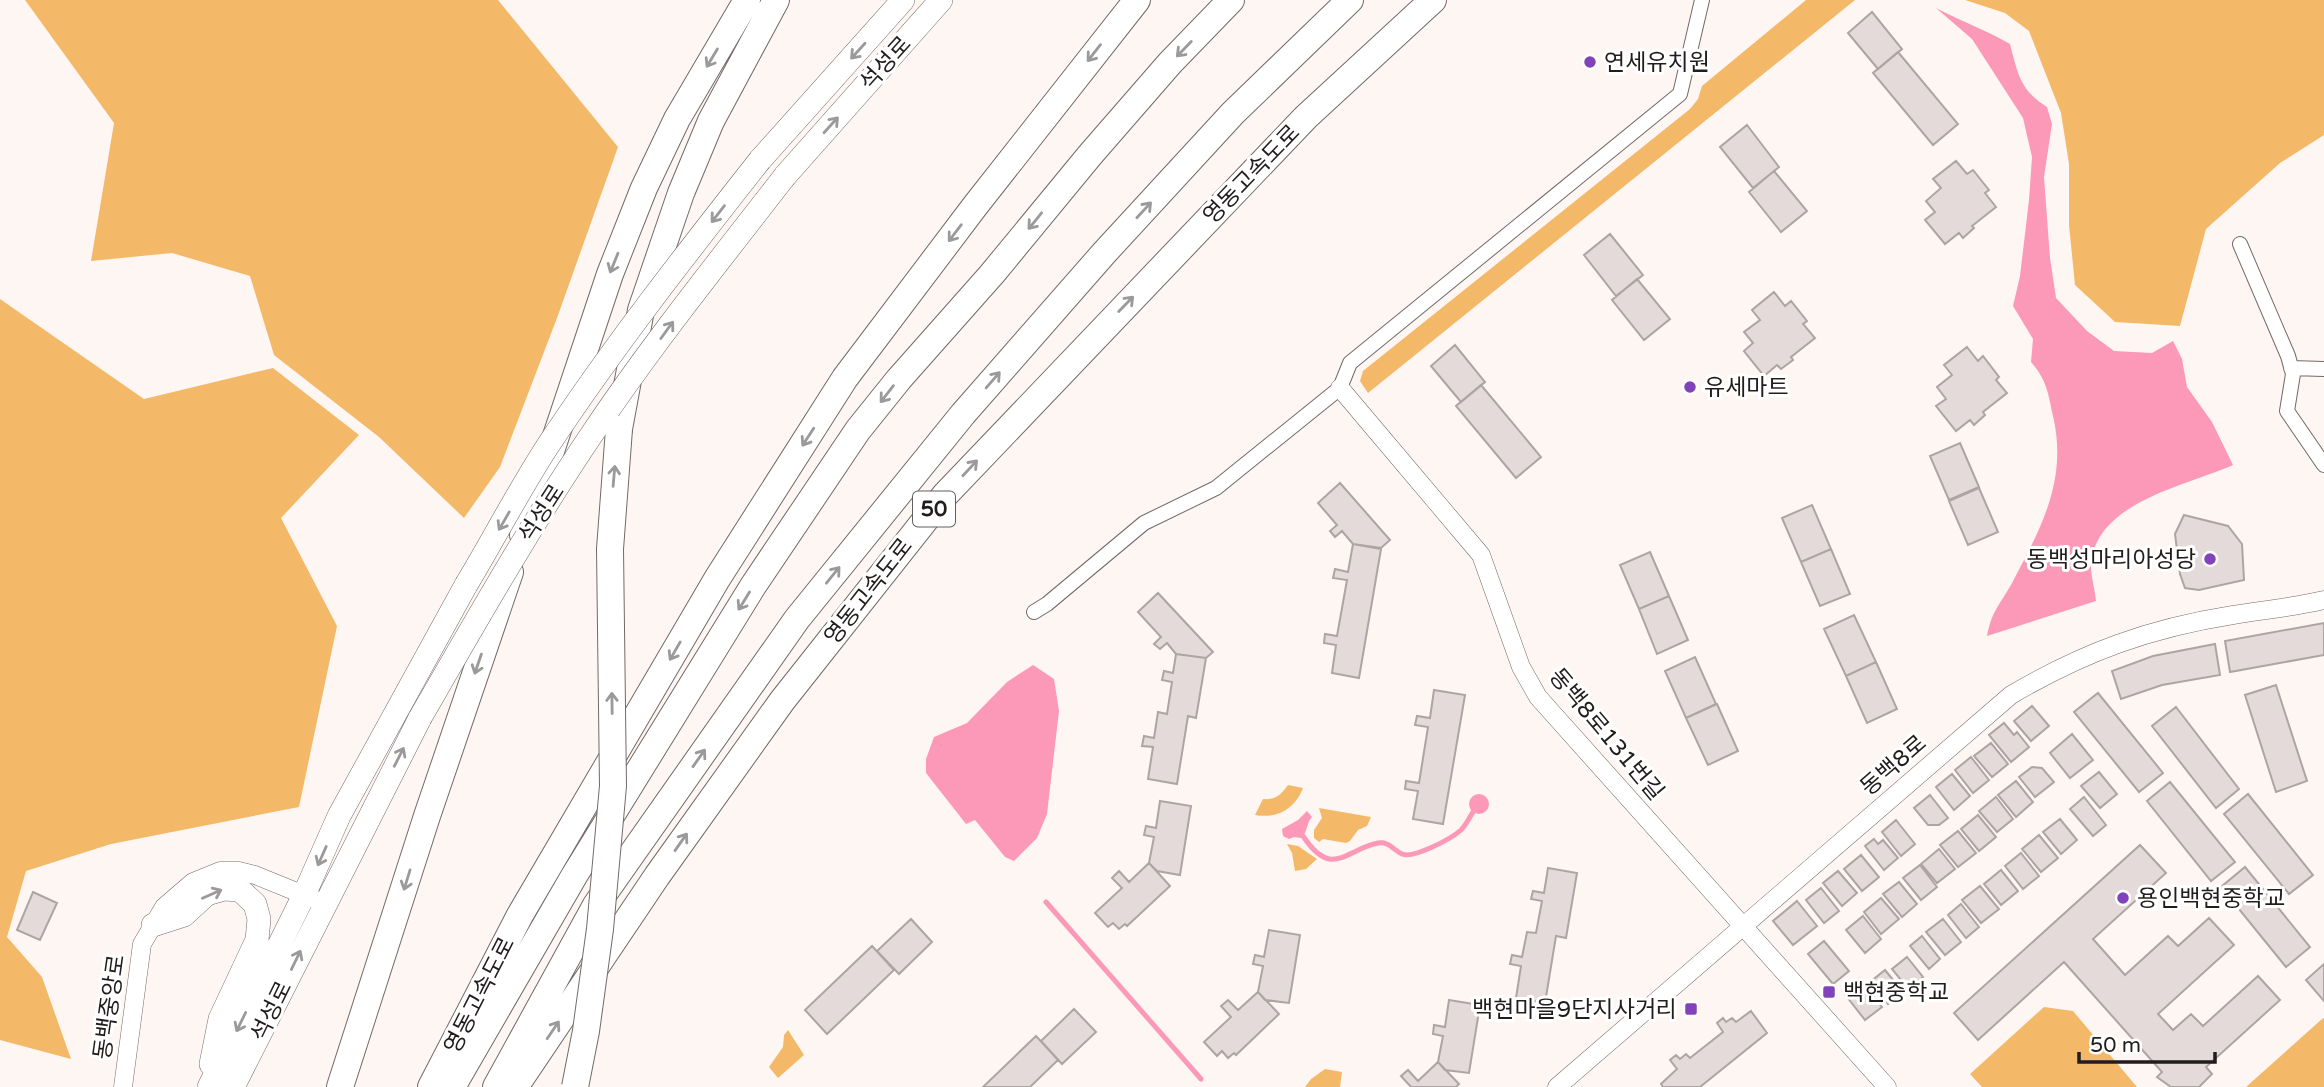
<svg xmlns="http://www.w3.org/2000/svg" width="2324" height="1087" font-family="'Varela Round','Noto Sans KR',sans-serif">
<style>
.green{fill:#f3b969}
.water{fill:#fc99b9}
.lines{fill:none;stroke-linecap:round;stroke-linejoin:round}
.stream{stroke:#fc99b9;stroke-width:5}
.building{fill:#e4dada;stroke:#aea4a4;stroke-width:2}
.minor-casing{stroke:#736a68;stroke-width:16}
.tertiary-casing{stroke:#736a68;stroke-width:19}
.trunk-casing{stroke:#736a68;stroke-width:24}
.motorway-casing{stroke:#736a68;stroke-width:28}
.minor{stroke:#fff;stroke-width:14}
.tertiary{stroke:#fff;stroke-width:18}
.trunk{stroke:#fff;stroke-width:23}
.motorway{stroke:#fff;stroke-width:26}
.trunk-bridge-casing{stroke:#736a68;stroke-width:24;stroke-linecap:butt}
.motorway-bridge-casing{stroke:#736a68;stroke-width:28;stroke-linecap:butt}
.trunk-bridge{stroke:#fff;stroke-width:23}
.motorway-bridge{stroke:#fff;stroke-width:26}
.oneway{stroke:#9b9999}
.poi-dot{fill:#8043b9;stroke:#fff;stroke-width:2.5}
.labels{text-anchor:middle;stroke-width:6;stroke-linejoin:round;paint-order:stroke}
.shield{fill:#fff;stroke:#636160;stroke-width:2}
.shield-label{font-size:21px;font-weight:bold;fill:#201d1c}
.poi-label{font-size:23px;fill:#201d1c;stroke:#fff;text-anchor:start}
.street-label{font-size:23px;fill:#201d1c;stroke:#fff}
</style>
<rect width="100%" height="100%" fill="#fef6f3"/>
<!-- green -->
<path class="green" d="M25,0H498L618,147L557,318L500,467L464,518L379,437L274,355L250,276L172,253L91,261L114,123Z
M1806,0H1855L1368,393L1360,381L1363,371L1690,109L1698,99L1702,86Z
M1965,0H2324V135L2280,163L2206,229L2180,326L2115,322L2075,285L2069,225V164L2061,113L2029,31L2005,13Z
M0,299L144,399L273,368L359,435L281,518L337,626L299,807L111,844L26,871L7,937L42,977L71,1059L0,1040Z
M1288,785L1303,788C1295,809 1277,819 1255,815L1263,799C1275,800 1281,795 1288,785Z
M1319,808L1371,817L1367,826L1358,830L1350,841L1346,843L1323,839L1319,842L1314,838V830L1322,818Z
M1287,844L1298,846L1317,859L1306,869L1295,871L1292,853Z
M2044,1007L2073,1011L2137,1087H1982L1970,1074Z
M2324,1018V1087H2246L2322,1019Z
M788,1030L804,1055L778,1078L769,1067L783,1047L784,1035Z
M1325,1069L1342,1072L1340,1087H1305L1311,1079Z"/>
<!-- water -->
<path class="water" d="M1936,8C1961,21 1986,30 2010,44C2018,74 2020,90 2047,107L2052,124L2044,177L2050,258L2056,298L2087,331L2114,351L2152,353L2173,341L2182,359L2187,387L2212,422L2233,465C2186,486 2099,501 2091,562C2090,574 2095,589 2096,601L1987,636C1992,610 2000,605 2012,583C2041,528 2068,480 2053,416C2048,393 2047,380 2031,362L2033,339L2013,306L2020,276L2029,200L2032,157L2023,118L1972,39Z
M1033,665L1054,679L1059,711L1047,814L1037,838L1014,861L1005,857L975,820L966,824L926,773V759L934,737L967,723L1007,682Z
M1469 804a10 10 0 1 1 20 0a10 10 0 1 1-20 0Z
M1307,811L1312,817C1306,823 1308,832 1301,838L1294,837L1289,839L1283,836L1282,829L1298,820Z"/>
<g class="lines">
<!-- stream -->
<path class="stream" d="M1303,836C1332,880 1346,849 1378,843C1389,841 1393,850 1402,854C1413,859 1451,839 1461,830C1466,825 1469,818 1473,812
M1046,902L1201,1079"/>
</g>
<!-- building -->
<path class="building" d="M1872,12L1902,49L1878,69L1848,33Z
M1898,52L1958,124L1933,145L1873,73Z
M1747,125L1779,167L1753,188L1720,147Z
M1956,161L1967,174L1973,170L1989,190L1985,193L1996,207L1972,226L1974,228L1963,238L1959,233L1945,244L1925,220L1935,212L1926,201L1941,188L1933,179Z
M1774,171L1807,211L1781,232L1749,192Z
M1610,234L1643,275L1616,296L1584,255Z
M1637,279L1670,319L1644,340L1612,300Z
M1774,292L1785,306L1791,301L1807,321L1803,324L1815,338L1791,357L1793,360L1781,369L1777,365L1764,376L1744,351L1753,343L1744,332L1760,320L1752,310Z
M1455,345L1485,382L1461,402L1431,366Z
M1967,347L1978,361L1983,356L1999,377L1996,380L2007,393L1983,412L1985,415L1974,425L1970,420L1956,431L1936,406L1946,399L1937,387L1952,375L1944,365Z
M1481,385L1541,457L1516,478L1456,406Z
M1960,443L1979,487L1949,500L1930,456Z
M1340,483L1390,540L1381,548L1353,544L1342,531L1335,537L1330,531L1337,525L1318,503Z
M1979,488L1998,532L1968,545L1949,501Z
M1812,505L1831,549L1801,562L1782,518Z
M2184,515L2228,526L2242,544L2244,580L2199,590L2185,588L2180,574L2175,534Z
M1353,544L1381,549L1359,678L1332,673L1336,645L1324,643L1325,634L1337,636L1347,580L1333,578L1335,569L1348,572Z
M1831,549L1850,594L1820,606L1801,562Z
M1650,552L1669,596L1639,609L1620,565Z
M1158,593L1213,652L1206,658L1176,654L1167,643L1160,649L1154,644L1161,637L1138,612Z
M1669,596L1688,640L1657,654L1639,609Z
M1854,615L1876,662L1846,676L1824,629Z
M2324,623V655L2230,672L2225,641Z
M2215,644L2220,675L2162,685L2121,699L2112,671L2153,656Z
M1176,654L1206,658L1196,718L1188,716L1177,784L1148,779L1153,747L1142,746L1144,736L1154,738L1158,712L1167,714L1172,682L1162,680L1164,671L1173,673Z
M1695,657L1716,704L1686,718L1665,671Z
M1876,662L1897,709L1867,723L1846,676Z
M2276,685L2307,781L2276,792L2245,695Z
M1434,690L1465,695L1443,824L1413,819L1418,791L1405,789L1406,781L1419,783L1428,727L1415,725L1417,716L1430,718Z
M2098,693L2163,773L2139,792L2074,712Z
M1717,704L1738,751L1708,765L1686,718Z
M2032,706L2049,726L2031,741L2014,721Z
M2176,707L2239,789L2216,808L2152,726Z
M2004,723L2014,735L2017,732L2029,747L2011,762L1989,735Z
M2072,734L2093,760L2070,778L2050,753Z
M1991,743L2008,764L1992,777L1974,756Z
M1971,757L1989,780L1973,793L1955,770Z
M2032,767L2042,768L2054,782L2035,797L2019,777Z
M2099,772L2117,794L2100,808L2081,786Z
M1952,774L1970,796L1954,810L1936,787Z
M2016,781L2033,802L2016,817L1998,795Z
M2170,782L2235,862L2211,881L2147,801Z
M2248,794L2313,875L2289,894L2224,814Z
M1930,795L1948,818L1939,825H1928L1914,808Z
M1996,797L2013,819L1997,832L1979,811Z
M2084,797L2106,825L2093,836L2070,809Z
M1160,801L1191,806L1180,875L1157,871L1149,863L1154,837L1144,835L1146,826L1156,828Z
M1978,815L1996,837L1979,851L1961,829Z
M2060,819L2077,840L2061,854L2043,832Z
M1896,820L1915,844L1901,856L1882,832Z
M1958,831L1976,853L1958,867L1940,845Z
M2039,835L2058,858L2041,872L2022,849Z
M1874,839L1878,844L1883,840L1898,858L1884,870L1865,846Z
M2140,845L2166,873L2093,939L2125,975L2168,936L2178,946L2209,918L2234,945L2158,1014L2173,1030L2191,1014L2203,1026L2258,976L2280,1000L2206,1067L2212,1074L2199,1087H2171L2157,1077L2162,1072L2064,962L1978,1040L1954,1013Z
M1939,849L1955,869L1937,883L1921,864Z
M2021,853L2039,876L2023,889L2005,866Z
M1861,855L1879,877L1862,891L1844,869Z
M1149,863L1170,886L1127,926L1125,924L1119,929L1113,923L1108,927L1095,913L1122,888L1112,878L1119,871L1129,882Z
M1920,865L1937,887L1921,900L1903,878Z
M2245,867L2310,947L2286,967L2221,887Z
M1548,868L1577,873L1566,938L1556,936L1545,1003L1516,998L1521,966L1510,964L1512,955L1522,957L1527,932L1536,933L1542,901L1531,899L1533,891L1544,893Z
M2001,870L2018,891L2001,905L1984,884Z
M1838,871L1857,893L1842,906L1823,883Z
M1899,882L1917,904L1902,917L1883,894Z
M1980,886L1999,909L1981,923L1962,900Z
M1821,888L1839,911L1824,923L1806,900Z
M33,892L57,903L40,940L17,930Z
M1881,898L1899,919L1881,934L1864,912Z
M1797,901L1817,926L1793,945L1773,921Z
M1961,904L1979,927L1966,938L1948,915Z
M1863,916L1881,939L1865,953L1846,930Z
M911,919L932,942L899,974L877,951Z
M1943,919L1961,942L1945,955L1926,932Z
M1269,930L1300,935L1289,1003L1265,1000L1258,992L1263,966L1253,964L1255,955L1264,957Z
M1922,936L1940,959L1929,969L1910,946Z
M1824,941L1849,971L1833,984L1808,954Z
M872,946L894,970L827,1034L805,1010Z
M1907,957L1923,977L1909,990L1892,969Z
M2324,964V1001L2306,980Z
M1885,970L1903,992L1888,1004L1870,982Z
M1859,979L1882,1007L1865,1020L1843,992Z
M1258,992L1279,1014L1236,1055L1234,1053L1228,1058L1222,1051L1217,1056L1204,1042L1231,1017L1221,1006L1228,1000L1238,1010Z
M1449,1000L1480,1005L1469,1073L1445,1070L1438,1062L1443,1036L1433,1034L1434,1025L1445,1027Z
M1074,1009L1096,1032L1062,1064L1041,1041Z
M1751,1011L1767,1033L1700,1087H1663L1661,1084L1677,1069L1670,1060L1676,1055L1680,1059L1686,1054L1690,1058L1723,1032L1717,1023L1723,1018L1726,1022L1732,1018L1736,1022Z
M1036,1036L1058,1060L1030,1087H983Z
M1438,1062L1459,1084L1456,1087H1411L1401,1076L1408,1070L1418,1081Z"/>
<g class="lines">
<defs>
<path id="minor" d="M2240,244L2288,356L2293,374L2287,411L2324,465
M2291,368L2324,369
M1034,612L1047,604L1144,523L1216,488L1340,388L1350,363L1680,94L1702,0"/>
<path id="tertiary" d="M1340,388L1481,555L1521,667L1538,697L1887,1087
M123,1087L142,944L164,907L193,882L220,871H239L255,875L314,899
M1557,1087L2011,695C2084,652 2150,628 2233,615C2264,610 2294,607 2324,600"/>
<path id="trunk" d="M760,160L903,0
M785,176L941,0
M153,925L184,915L207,894L224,889L240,890L255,904L259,919L257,940L220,1019L211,1064
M209,1087L304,895L339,816L466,585
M233,1087L420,718"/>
<path id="motorway" d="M619,429L641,310L681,193L711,121L776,0
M523,535L610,274L644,188L677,119L747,0
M340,1087L427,816L510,572
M431,1087L520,915L717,579L845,378L975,206L1137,0
M452,1087L574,876L753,586L858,430L899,379L992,274L1090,155L1170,63L1231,0
M496,1087L596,905L797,619L963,414L1105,252L1233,113L1350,0
M515,1087L657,876L782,701L945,495L1306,117L1433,0"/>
</defs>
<!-- minor casing -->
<use href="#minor" class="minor-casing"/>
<!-- tertiary casing -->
<use href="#tertiary" class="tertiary-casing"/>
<!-- trunk casing -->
<use href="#trunk" class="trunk-casing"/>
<!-- motorway casing -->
<use href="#motorway" class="motorway-casing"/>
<!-- minor -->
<use href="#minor" class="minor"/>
<!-- tertiary -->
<use href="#tertiary" class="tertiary"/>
<!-- trunk -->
<use href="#trunk" class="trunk"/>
<!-- motorway -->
<use href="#motorway" class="motorway"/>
<defs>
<path id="trunk-bridge" d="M466,585C493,540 518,492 547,447C613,347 686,254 760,160
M420,718C476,621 531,524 594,431C653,343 720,260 785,176"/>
<path id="motorway-bridge" d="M575,1087L586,1031L600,929L613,786L610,549L619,429"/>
</defs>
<!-- trunk-bridge casing -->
<use href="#trunk-bridge" class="trunk-bridge-casing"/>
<!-- motorway-bridge casing -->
<use href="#motorway-bridge" class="motorway-bridge-casing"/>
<!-- trunk-bridge -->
<use href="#trunk-bridge" class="trunk-bridge"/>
<!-- motorway-bridge -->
<use href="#motorway-bridge" class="motorway-bridge"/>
</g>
<!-- one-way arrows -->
<defs><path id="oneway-shaft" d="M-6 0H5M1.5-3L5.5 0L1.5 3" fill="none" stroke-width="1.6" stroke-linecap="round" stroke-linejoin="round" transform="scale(1.75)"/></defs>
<g class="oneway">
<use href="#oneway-shaft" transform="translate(1184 49) rotate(134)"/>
<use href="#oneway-shaft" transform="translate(858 51) rotate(132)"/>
<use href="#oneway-shaft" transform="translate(1094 53) rotate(128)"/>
<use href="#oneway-shaft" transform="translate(712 58) rotate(121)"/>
<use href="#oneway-shaft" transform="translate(831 125) rotate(-48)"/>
<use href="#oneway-shaft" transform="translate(1144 210) rotate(-47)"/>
<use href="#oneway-shaft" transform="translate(718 214) rotate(128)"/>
<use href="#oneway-shaft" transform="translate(1035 221) rotate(129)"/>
<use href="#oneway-shaft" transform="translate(955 233) rotate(127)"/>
<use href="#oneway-shaft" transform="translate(614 263) rotate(112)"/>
<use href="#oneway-shaft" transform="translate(1126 304) rotate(-46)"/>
<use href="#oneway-shaft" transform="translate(667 330) rotate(-54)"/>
<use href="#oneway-shaft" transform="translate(993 380) rotate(-49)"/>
<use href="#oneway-shaft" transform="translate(887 394) rotate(128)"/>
<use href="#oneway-shaft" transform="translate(808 437) rotate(123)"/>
<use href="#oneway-shaft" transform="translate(970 468) rotate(-47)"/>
<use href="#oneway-shaft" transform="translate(614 476) rotate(-85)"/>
<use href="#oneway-shaft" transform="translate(504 521) rotate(120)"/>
<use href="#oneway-shaft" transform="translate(833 575) rotate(-51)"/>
<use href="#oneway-shaft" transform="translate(744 601) rotate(122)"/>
<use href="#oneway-shaft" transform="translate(675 651) rotate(120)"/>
<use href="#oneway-shaft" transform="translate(478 664) rotate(109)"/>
<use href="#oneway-shaft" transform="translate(612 703) rotate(-91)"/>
<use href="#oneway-shaft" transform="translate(399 757) rotate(-63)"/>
<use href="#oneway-shaft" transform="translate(699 758) rotate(-55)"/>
<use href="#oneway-shaft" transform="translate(681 842) rotate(-55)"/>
<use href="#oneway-shaft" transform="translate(322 856) rotate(114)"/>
<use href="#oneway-shaft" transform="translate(407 880) rotate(107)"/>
<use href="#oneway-shaft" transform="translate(212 894) rotate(-24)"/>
<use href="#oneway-shaft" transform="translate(296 960) rotate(-64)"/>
<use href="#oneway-shaft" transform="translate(241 1022) rotate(116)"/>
<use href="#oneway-shaft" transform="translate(553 1030) rotate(-56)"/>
</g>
<!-- markers -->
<g class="poi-dot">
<circle cx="1590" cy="62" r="7"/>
<circle cx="1690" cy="387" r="7"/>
<circle cx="2210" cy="559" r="7"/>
<circle cx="2123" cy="898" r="7"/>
<rect x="1822" y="985" width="14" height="14" rx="3.5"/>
<rect x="1684" y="1002" width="14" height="14" rx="3.5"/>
</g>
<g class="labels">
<!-- shield labels -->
<rect class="shield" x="913" y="491.5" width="42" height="35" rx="5"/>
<g class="shield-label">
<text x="934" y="516">50</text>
</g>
<!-- poi labels -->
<g class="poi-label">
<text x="1604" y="70">연세유치원</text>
<text x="1704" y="395">유세마트</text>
<text x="2196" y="567" text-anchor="end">동백성마리아성당</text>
<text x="2137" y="906">용인백현중학교</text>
<text x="1843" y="1000">백현중학교</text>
<text x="1677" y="1017" text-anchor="end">백현마을9단지사거리</text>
</g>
<!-- street labels -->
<g class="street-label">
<text transform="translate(885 63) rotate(-48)" y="8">석성로</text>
<text transform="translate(1251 174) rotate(-46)" y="8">영동고속도로</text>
<text transform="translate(541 513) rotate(-57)" y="8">석성로</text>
<text transform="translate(868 591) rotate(-52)" y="8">영동고속도로</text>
<text transform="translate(1607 734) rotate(50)" y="8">동백8로131번길</text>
<text transform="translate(1893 765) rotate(-41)" y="8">동백8로</text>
<text transform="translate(479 995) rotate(-63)" y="8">영동고속도로</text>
<text transform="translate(109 1007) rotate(-82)" y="8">동백중앙로</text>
<text transform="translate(271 1011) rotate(-64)" y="8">석성로</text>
</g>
</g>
<!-- scale -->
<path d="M2079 1052v10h136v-10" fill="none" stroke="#201d1c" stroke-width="3.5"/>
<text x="2090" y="1052" font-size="21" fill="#201d1c" stroke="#ffffff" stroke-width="5" paint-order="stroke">50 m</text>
</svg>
